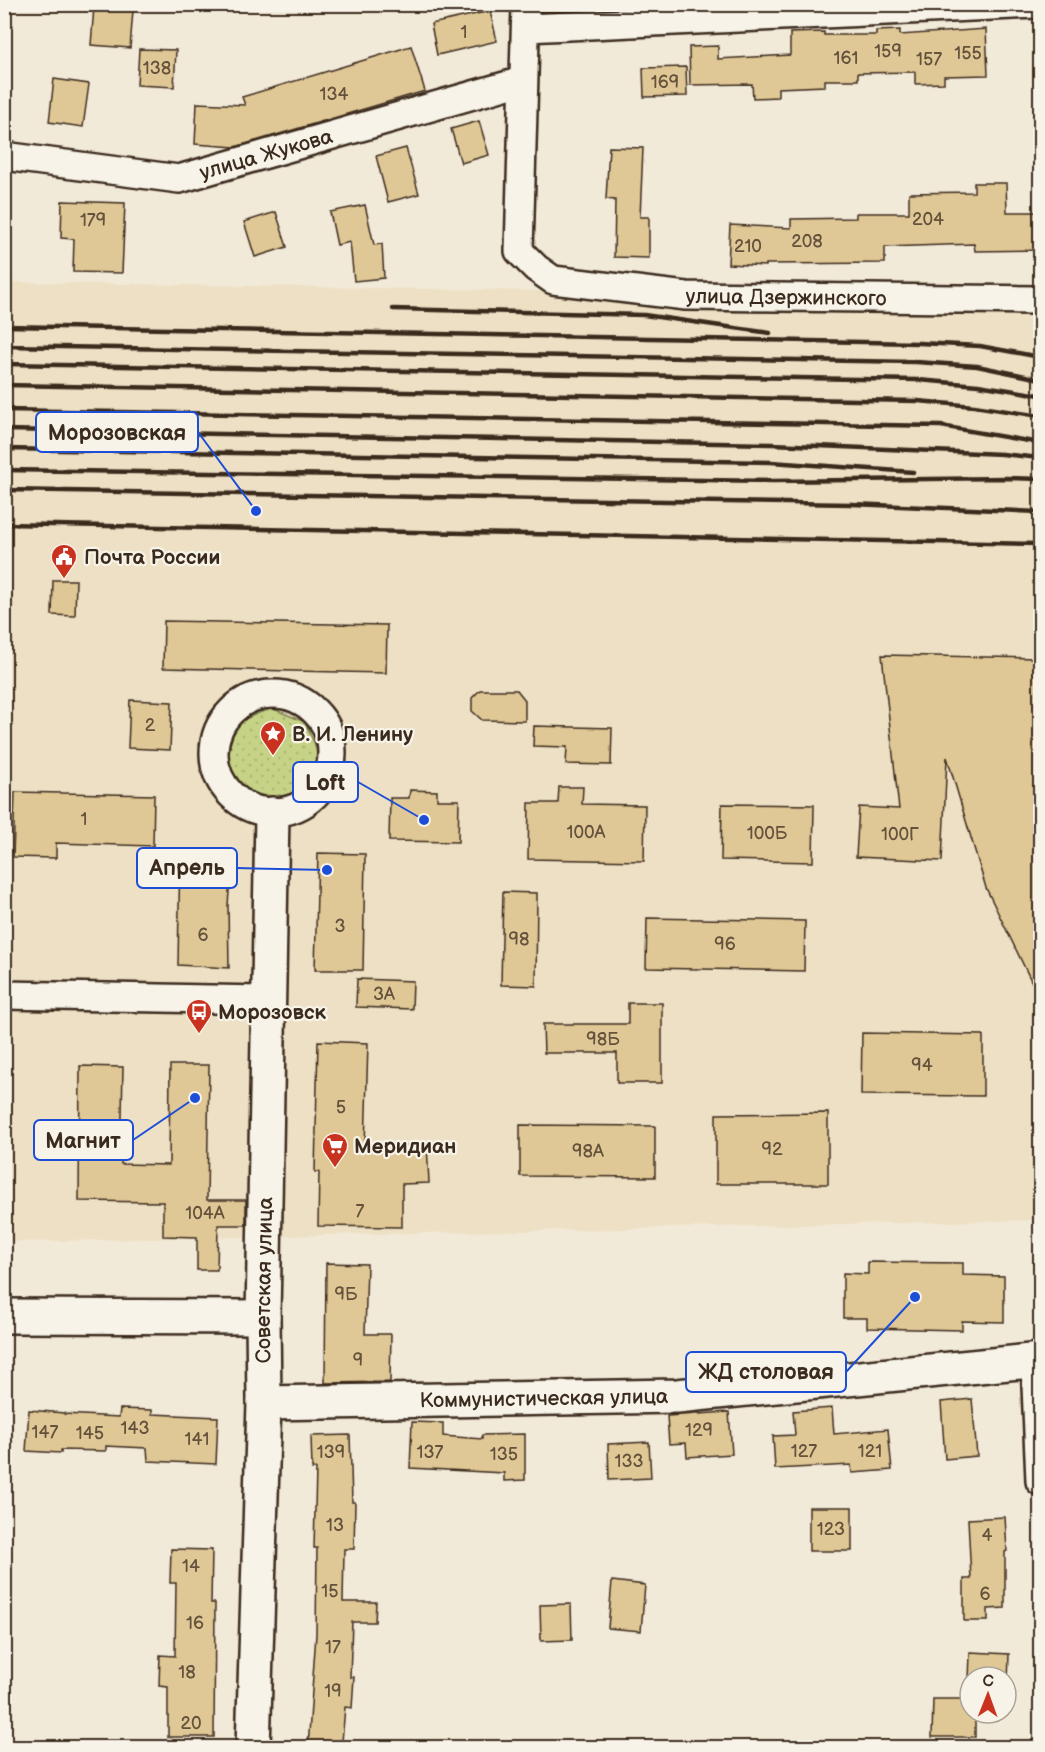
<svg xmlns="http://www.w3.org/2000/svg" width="1045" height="1752" font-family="'Balsamiq Sans',sans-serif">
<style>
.built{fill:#ede0c4}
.grass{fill:url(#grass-dots);stroke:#807e52;stroke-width:1.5}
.building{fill:#e0c896;stroke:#3b2a1e;stroke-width:1.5}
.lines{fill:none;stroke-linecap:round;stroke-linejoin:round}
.minor-casing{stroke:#3b2a1e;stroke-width:32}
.tertiary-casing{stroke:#3b2a1e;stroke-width:38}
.minor{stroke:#f7f3e8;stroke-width:27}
.tertiary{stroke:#f7f3e8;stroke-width:33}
.rail{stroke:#3b2a1e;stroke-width:4.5}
.labels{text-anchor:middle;stroke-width:4.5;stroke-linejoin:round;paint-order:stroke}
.number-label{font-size:18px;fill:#64523c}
.street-label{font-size:21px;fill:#3b2a1e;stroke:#f7f3e8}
.poi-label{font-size:21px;font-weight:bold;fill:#3b2a1e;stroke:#f7f3e8;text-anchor:start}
.leader{fill:none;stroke:#1d4ed8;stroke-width:2}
.callout-dot{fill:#1d4ed8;stroke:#f7f3e8;stroke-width:2}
.callout{fill:#f7f3e8;stroke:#1d4ed8;stroke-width:2}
.callout-label{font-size:22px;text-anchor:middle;font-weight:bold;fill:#3b2a1e}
</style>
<defs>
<pattern id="grass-dots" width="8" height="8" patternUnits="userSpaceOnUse" patternTransform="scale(1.5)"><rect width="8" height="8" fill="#c6d386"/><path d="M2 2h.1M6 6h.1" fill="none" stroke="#abb573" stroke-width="1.8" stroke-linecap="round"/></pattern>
</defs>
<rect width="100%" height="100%" fill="#f2ead8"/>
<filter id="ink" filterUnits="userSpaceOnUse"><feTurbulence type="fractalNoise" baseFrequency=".0167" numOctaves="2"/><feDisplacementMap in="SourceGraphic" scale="12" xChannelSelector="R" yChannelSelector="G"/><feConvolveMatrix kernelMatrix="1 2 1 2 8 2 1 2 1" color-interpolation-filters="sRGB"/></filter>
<g filter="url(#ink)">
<!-- built -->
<path class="built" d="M4,282L1040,299V1220L5,1242Z"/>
<!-- grass -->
<path class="grass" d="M271,708L305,722L319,754L305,788L272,802L238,788L225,755L238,722Z"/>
<!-- building -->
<path class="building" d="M94,7L133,10L130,48L91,45Z
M490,11L497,41L437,55L431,24Z
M986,29L988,75L944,76V83L915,84V72L858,73V80H825V86L778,88V97L753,98L752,84L690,85L689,47L718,46V59L790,55V33L824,32V35H876V31L900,30V35Z
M411,46L425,91L235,147L195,144L197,103L245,105L242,97Z
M139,49L176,50L174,87L137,85Z
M686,67L687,96L644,97L643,68Z
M54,79L89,84L83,127L49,122Z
M479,121L489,155L461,163L451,129Z
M609,147L643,148L640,217H649V258L614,257L615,200L606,199Z
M406,148L419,194L388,202L376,156Z
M974,183H1006L1007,212H1041V250L975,251L974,244L885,247V263L766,264V266L728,264L730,225L791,228V219L856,218V213H909V193L974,192Z
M62,201L125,203L122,273L73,272L74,239L61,238Z
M365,205L374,245L382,244L384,278L354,281L350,242L337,245L330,212Z
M276,212L287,247L255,257L244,222Z
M53,580H76L75,616L52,615Z
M164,621L387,625L386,673L163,668Z
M882,655L1041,658V1001L986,888L947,757L942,861L856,857L859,807L899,809Z
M480,690H517L525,700V721L482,720L472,711V698Z
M130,700L172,702L170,750L128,748Z
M534,726L612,728L611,765L566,764L567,747L533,746Z
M559,787H583L582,804L645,805L644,861L528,859L529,803H558Z
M410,790L437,791V800H459L458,842L389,841L390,798H409Z
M15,792L154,795L153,846L56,843V858L13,857Z
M722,804L814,805L813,862L721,860Z
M180,850L232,852L228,905L229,968L178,965Z
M318,853L365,854L363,970H315Z
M503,892L537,893L536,986L501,985Z
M647,918L805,921L804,971L646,968Z
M357,979L413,981L412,1009L356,1007Z
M628,1003H662V1083H617V1053H544L543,1024H628Z
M862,1033L983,1035V1096L861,1095Z
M318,1041L368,1043L365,1147L427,1144L429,1183L402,1184V1227L318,1226L319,1172H315Z
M170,1065H209L207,1200H246V1225H218L217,1270H197V1237L163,1236V1202L79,1201L80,1066L123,1067L121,1164L169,1165Z
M828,1113V1184H716V1114Z
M520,1125L655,1126V1177L520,1176Z
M868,1262L963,1263V1275L1004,1276V1322L962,1321V1330L867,1328V1318H843V1273L868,1274Z
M326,1263L367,1264L365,1334H391L390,1382L325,1383Z
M972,1399L977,1456L945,1459L941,1402Z
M832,1408L834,1434L888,1429L892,1470L852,1473L851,1465L775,1469L773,1436L795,1435L793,1411Z
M120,1409L152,1410V1414L218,1417L216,1464L148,1461L147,1448L106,1446V1451L61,1450V1453L26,1451L29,1410L64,1413V1414L119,1417Z
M729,1412L732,1454L687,1457L686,1443L669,1444L667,1416Z
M412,1422L443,1423V1436L482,1439V1435L525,1434V1480L504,1481V1473L410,1468Z
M350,1435L352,1502H355L354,1549H344L343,1602H376L375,1622H352L350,1677H354L352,1708L345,1707L342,1742L335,1741L334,1748H308L316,1634L317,1548H314L316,1469H312L311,1436Z
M649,1442L651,1478L609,1480L608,1444Z
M809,1507H852V1551H809Z
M1005,1517L1007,1551L1005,1552V1608L988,1609V1621H964V1579H971L968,1519Z
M171,1549L212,1550L211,1603H215L214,1737H168V1687L159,1686L160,1655L175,1656L176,1583H170Z
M612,1581L645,1585L641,1631L608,1628Z
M571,1604L572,1640L541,1641L540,1605Z
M970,1652L1009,1654L1008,1683H1006V1677H970L969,1681Z
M933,1699H970V1713H975V1737H932Z"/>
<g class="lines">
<defs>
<g id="minor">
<path id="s1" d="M526,4L519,251L536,268L553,280L686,296L1040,300"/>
<path d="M526,28L1036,4"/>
<path id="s2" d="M4,156L179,179L522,81"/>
<circle cx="273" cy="753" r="59"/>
<path d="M4,995L269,1000"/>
<path d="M1035,1362L1040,1481"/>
</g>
<g id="tertiary">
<path d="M4,1316L263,1317"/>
<path id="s3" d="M264,1403L677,1396L1040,1360"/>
<path id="s4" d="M253,1748L264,1403L263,1317L272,814"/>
</g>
</defs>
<!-- minor casing -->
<use href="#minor" class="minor-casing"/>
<!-- tertiary casing -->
<use href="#tertiary" class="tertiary-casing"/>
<!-- minor -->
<use href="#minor" class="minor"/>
<!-- tertiary -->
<use href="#tertiary" class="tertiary"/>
<!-- rail -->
<path class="rail" d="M393,309L644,315L770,333
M4,326L919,343L980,346L1040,357
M4,346L916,362L977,366L1040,379
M4,364L918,380L978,385L1040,395
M4,385L918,401L974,406L1040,416
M4,410L941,426L1040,443
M4,430L772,444L1002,454L1040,458
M4,449L771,462L913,472
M4,470L774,481L1006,478L1040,479
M4,490L852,504L1040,512
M4,524L1040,544"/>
</g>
</g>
<!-- icons -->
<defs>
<symbol id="civic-pin" viewBox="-11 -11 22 30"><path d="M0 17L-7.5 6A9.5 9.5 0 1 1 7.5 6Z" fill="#c8321e" stroke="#f7f3e8"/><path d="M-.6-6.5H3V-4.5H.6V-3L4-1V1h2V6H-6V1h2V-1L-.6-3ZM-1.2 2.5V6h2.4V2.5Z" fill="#fff"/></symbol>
<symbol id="sight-pin" viewBox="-11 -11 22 30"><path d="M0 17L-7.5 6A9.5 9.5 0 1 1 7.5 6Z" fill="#c8321e" stroke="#f7f3e8"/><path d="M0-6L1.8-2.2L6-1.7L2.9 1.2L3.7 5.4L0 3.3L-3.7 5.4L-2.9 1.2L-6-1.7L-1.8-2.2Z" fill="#fff"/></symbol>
<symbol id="bus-pin" viewBox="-11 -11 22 30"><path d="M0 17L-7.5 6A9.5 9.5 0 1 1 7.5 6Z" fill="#c8321e" stroke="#f7f3e8"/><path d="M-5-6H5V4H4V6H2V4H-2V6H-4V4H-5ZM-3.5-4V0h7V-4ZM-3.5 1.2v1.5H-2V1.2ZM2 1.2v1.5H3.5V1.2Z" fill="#fff"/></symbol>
<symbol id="supermarket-pin" viewBox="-11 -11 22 30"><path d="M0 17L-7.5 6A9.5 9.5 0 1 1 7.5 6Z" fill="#c8321e" stroke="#f7f3e8"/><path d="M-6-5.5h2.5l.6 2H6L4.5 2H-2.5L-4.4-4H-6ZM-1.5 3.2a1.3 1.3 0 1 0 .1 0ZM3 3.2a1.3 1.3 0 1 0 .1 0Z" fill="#fff"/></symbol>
</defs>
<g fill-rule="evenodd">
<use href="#civic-pin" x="49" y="542" width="30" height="40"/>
<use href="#sight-pin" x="258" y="719" width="30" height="40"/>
<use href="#bus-pin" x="184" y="997" width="30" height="40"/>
<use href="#supermarket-pin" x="320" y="1131" width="30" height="40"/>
</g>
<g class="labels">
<!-- number labels -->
<g class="number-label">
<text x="464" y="38">1</text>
<text x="888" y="57">159</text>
<text x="968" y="59">155</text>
<text x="846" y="64">161</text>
<text x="929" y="65">157</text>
<text x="157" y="74">138</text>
<text x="665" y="88">169</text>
<text x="334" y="100">134</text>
<text x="928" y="225">204</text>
<text x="93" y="226">179</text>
<text x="807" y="247">208</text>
<text x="748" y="252">210</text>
<text x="150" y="731">2</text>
<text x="84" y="825">1</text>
<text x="586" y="838">100А</text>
<text x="767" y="839">100Б</text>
<text x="900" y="840">100Г</text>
<text x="340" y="932">3</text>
<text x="203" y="941">6</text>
<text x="519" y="945">98</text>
<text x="725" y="950">96</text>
<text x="384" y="1000">3А</text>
<text x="603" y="1045">98Б</text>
<text x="922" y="1071">94</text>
<text x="341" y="1113">5</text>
<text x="772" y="1155">92</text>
<text x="588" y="1157">98А</text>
<text x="360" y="1217">7</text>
<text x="205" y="1219">104А</text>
<text x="346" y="1300">9Б</text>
<text x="358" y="1366">9</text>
<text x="135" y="1434">143</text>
<text x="699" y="1436">129</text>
<text x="45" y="1438">147</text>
<text x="90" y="1439">145</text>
<text x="197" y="1445">141</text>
<text x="804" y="1457">127</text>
<text x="870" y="1457">121</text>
<text x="331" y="1458">139</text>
<text x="430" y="1458">137</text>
<text x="504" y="1460">135</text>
<text x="629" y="1467">133</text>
<text x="335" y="1531">13</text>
<text x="831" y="1535">123</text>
<text x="987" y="1541">4</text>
<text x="191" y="1572">14</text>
<text x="330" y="1597">15</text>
<text x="985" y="1600">6</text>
<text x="195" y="1629">16</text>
<text x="333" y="1653">17</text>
<text x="187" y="1678">18</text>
<text x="333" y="1697">19</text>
<text x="191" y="1729">20</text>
</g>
<!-- street labels -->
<g class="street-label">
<text dy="7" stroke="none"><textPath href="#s2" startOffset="267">улица Жукова</textPath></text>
<text dy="7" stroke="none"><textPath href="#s1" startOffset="526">улица Дзержинского</textPath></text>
<text dy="7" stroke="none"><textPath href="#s4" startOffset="468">Советская улица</textPath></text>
<text dy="7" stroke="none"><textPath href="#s3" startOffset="280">Коммунистическая улица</textPath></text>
</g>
<!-- poi labels -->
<g class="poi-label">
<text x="84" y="564">Почта России</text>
<text x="292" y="741">В. И. Ленину</text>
<text x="218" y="1019">Морозовск</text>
<text x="354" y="1153">Меридиан</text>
</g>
</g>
<!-- callouts -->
<path class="leader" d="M256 511L198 432M424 820L358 782M327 870L237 868M195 1098L133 1140M915 1297L846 1372"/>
<g class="callout-dot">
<circle cx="256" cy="511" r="6"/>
<circle cx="424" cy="820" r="6"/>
<circle cx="327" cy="870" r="6"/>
<circle cx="195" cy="1098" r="6"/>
<circle cx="915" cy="1297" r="6"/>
</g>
<g class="callout">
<rect x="36" y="412" width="162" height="40" rx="6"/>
<rect x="293" y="762" width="65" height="40" rx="6"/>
<rect x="137" y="848" width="100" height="40" rx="6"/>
<rect x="34" y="1120" width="99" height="40" rx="6"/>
<rect x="686" y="1352" width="160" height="40" rx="6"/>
</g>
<g class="callout-label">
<text x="117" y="440">Морозовская</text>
<text x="325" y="790">Loft</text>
<text x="187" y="875">Апрель</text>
<text x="83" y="1148">Магнит</text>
<text x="766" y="1379">ЖД столовая</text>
</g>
<!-- margin -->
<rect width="1045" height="1752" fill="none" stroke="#f7f3e8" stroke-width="24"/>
<rect x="12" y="12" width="1021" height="1728" fill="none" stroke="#3b2a1e" stroke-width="2" filter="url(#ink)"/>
<!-- north arrow -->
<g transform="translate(988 1695) rotate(1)"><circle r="28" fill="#f7f3e8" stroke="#aca397" stroke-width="1.5"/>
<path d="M0-4.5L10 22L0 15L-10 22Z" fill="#c8321e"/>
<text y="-9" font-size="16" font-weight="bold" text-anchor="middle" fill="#3b2a1e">С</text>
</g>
</svg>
